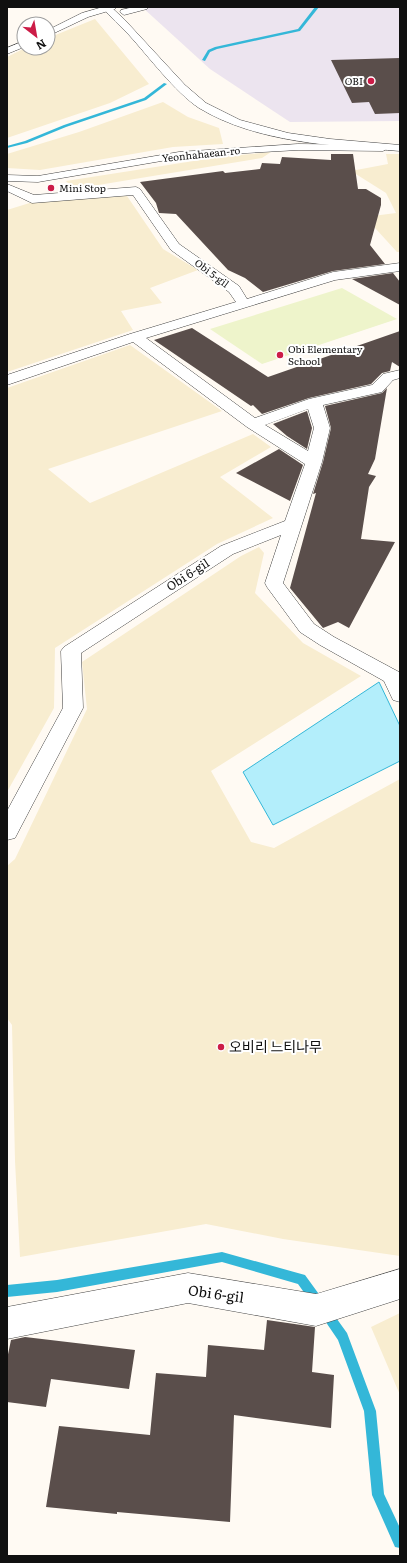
<svg xmlns="http://www.w3.org/2000/svg" width="407" height="1563" font-family="Literata,'Noto Sans KR',serif">
<style>
.industrial{fill:#ece4ef}
.farmland{fill:#f8edd0}
.pitch{fill:#eef4cb}
.water{fill:#b3eefb;stroke:#34b7d8}
.lines{fill:none;stroke-linecap:round;stroke-linejoin:round}
.stream{fill:#34b7d8;fill-rule:evenodd}
.building{fill:#5a4e4b}
.minor-casing{stroke:#434343;stroke-width:1}
.tertiary-casing{stroke:#434343;stroke-width:1}
.minor{fill:#fff;fill-rule:evenodd}
.tertiary{fill:#fff;fill-rule:evenodd}
.poi-dot{fill:#cc1c47;stroke:#fff;stroke-width:1.5}
.labels{text-anchor:middle;stroke-width:4;stroke-linejoin:round;paint-order:stroke}
.far-poi-label{font-size:10px;fill:#101010;stroke:#fff;text-anchor:start}
.far-street-label{font-size:10px;fill:#101010;stroke:#fff}
.street-label{font-size:12px;fill:#101010;stroke:#fff}
.near-poi-label{font-size:14px;fill:#101010;stroke:#fff;text-anchor:start}
.near-street-label{font-size:14px;fill:#101010;stroke:#fff}
</style>
<rect width="100%" height="100%" fill="#fffaf3"/>
<!-- industrial -->
<path class="industrial" d="M142,7H400V121L290,122L210,69Z"/>
<!-- farmland -->
<path class="farmland" d="M95,19L149,84L110,103L7,138V57L25,48H48V38Z
M163,102L188,117L219,128L223,144L173,147L40,170L7,168V154L79,132Z
M271,152L262,158L74,189L66,181L213,158Z
M386,154H400V252H397L365,217L396,213L386,193L351,171L388,164Z
M127,196L163,249L198,270L150,288L162,303L121,311L133,330L7,372V210L36,201Z
M130,345L222,411L48,469L90,503L253,434L271,447L220,477L273,518L217,544L55,648L54,708L7,792V388Z
M259,547L264,553L255,593L303,643L361,676L211,771L251,842L274,848L400,779V1256L283,1239L206,1224L20,1257L15,1161L12,1025L7,1018V866L15,859L87,709L82,662L241,556Z
M400,1313V1395L371,1327Z"/>
<!-- pitch -->
<path class="pitch" d="M342,288L397,319L262,364L210,329Z"/>
<!-- water -->
<path class="water" d="M379,682L400,726V761L273,825L243,772Z"/>
<g class="lines">
<!-- stream -->
<path class="stream" d="M315,7H319L300,31L217,49L210,52L205,61L202,60L208,50L215,47L298,29Z
M164,83L167,84L146,100L66,127L27,143L7,148V146L25,141L64,125L144,98Z
M222,1252L305,1275L321,1297L323,1301L321,1305L317,1307L313,1305L298,1284L222,1262L57,1292L7,1297V1285L57,1280Z
M325,1306L329,1308L347,1333L376,1411L384,1494L400,1528V1548L395,1547L372,1495L364,1411L338,1340L319,1312L321,1308Z"/>
</g>
<!-- building -->
<path class="building" d="M400,58V113L375,114L369,102L352,103L331,60Z
M331,154H353L358,189H366L381,198V205L370,245L385,264L333,271L263,292L245,278L228,270L176,214L159,213L156,203L140,182L223,171L225,173L260,169L262,163L280,164L282,157L331,160Z
M393,273L400,282V305L352,279Z
M192,328L268,377L400,331V367L392,362L390,371L382,373L371,384L309,398L262,414L253,405L251,406L154,340Z
M387,388L375,459L368,474L376,476L369,487L361,539L395,542L349,628L338,622L323,628L290,588L316,493L313,494L323,462L331,428L325,406L382,393Z
M307,411L312,428L307,449L287,436L273,424Z
M279,449L303,465L290,501L236,473Z
M267,1320L315,1327L312,1372L334,1375L331,1428L234,1415L230,1522L117,1512V1514L46,1507L59,1426L150,1435L156,1373L206,1377L208,1345L264,1350Z
M25,1337L135,1350L129,1389L51,1379L46,1407L7,1402V1359L11,1340Z"/>
<g class="lines">
<defs>
<path id="minor" d="M103,7H116L115,9L88,17L48,36V30L82,13Z
M24,41V47L7,54V48Z
M298,144L383,145L388,148L383,151L298,150L211,155L179,158L38,182L7,181V175L38,176L179,152Z
M7,184L34,195L136,187L140,189L179,244L239,286L247,299L333,272L400,263V271L335,280L146,338L255,418L309,399L372,385L383,374L400,370V378L393,380L382,392L323,405L330,428L322,462L283,583L314,624L334,637L399,672L400,702L393,700L384,681L320,645L300,632L267,587L265,583L281,535L233,554L81,653L83,708L15,838L7,840V811L63,708L61,651L64,647L221,546L285,521L305,464L247,427L133,342L7,385V375L130,334L236,302L229,292L171,250L133,195L32,203L7,191ZM308,409L314,428L308,451L265,425Z
M400,1269V1299L316,1326L188,1303L7,1339V1307L188,1273L316,1294Z"/>
<path id="tertiary" d="M102,7H111L124,19L185,85L206,103L240,120L288,133L330,139L400,145V151C334,146 257,143 199,108C175,92 149,57 129,35C121,26 110,17 102,7Z
M134,7H148L147,9L124,15L120,12L121,10Z"/>
</defs>
<!-- minor casing -->
<use href="#minor" class="minor-casing"/>
<!-- tertiary casing -->
<use href="#tertiary" class="tertiary-casing"/>
<!-- minor -->
<use href="#minor" class="minor"/>
<!-- tertiary -->
<use href="#tertiary" class="tertiary"/>
</g>
<!-- markers -->
<g class="poi-dot">
<circle cx="371" cy="81" r="4"/>
<circle cx="51" cy="188" r="4"/>
<circle cx="280" cy="355" r="4"/>
<circle cx="221" cy="1047" r="4"/>
</g>
<g class="labels">
<!-- far-poi labels -->
<g class="far-poi-label">
<text x="363" y="85" text-anchor="end">OBI</text>
<text x="59" y="192">Mini Stop</text>
<text x="288" y="353">Obi Elementary<tspan x="288" dy="12">School</tspan></text>
</g>
<!-- far-street labels -->
<g class="far-street-label">
<text transform="translate(201 154) rotate(-6)" y="4">Yeonhahaean-ro</text>
<text transform="translate(212 273) rotate(37)" y="4">Obi 5-gil</text>
</g>
<!-- street labels -->
<g class="street-label">
<text transform="translate(188 575) rotate(-33)" y="4">Obi 6-gil</text>
</g>
<!-- near-poi labels -->
<g class="near-poi-label">
<text x="229" y="1052">오비리 느티나무</text>
</g>
<!-- near-street labels -->
<g class="near-street-label">
<text transform="translate(216 1294) rotate(8)" y="5">Obi 6-gil</text>
</g>
</g>
<!-- border -->
<rect width="407" height="1563" fill="none" stroke="#101010" stroke-width="16"/>
<!-- north arrow -->
<g transform="translate(36 36) rotate(149)"><circle r="19" fill="#ffffff" stroke="#9f9f9f"/>
<path d="M0-3L7 15L0 10L-7 15Z" fill="#cc1c47"/>
<text y="-6" font-size="11" font-weight="bold" text-anchor="middle" fill="#101010">N</text>
</g>
</svg>
